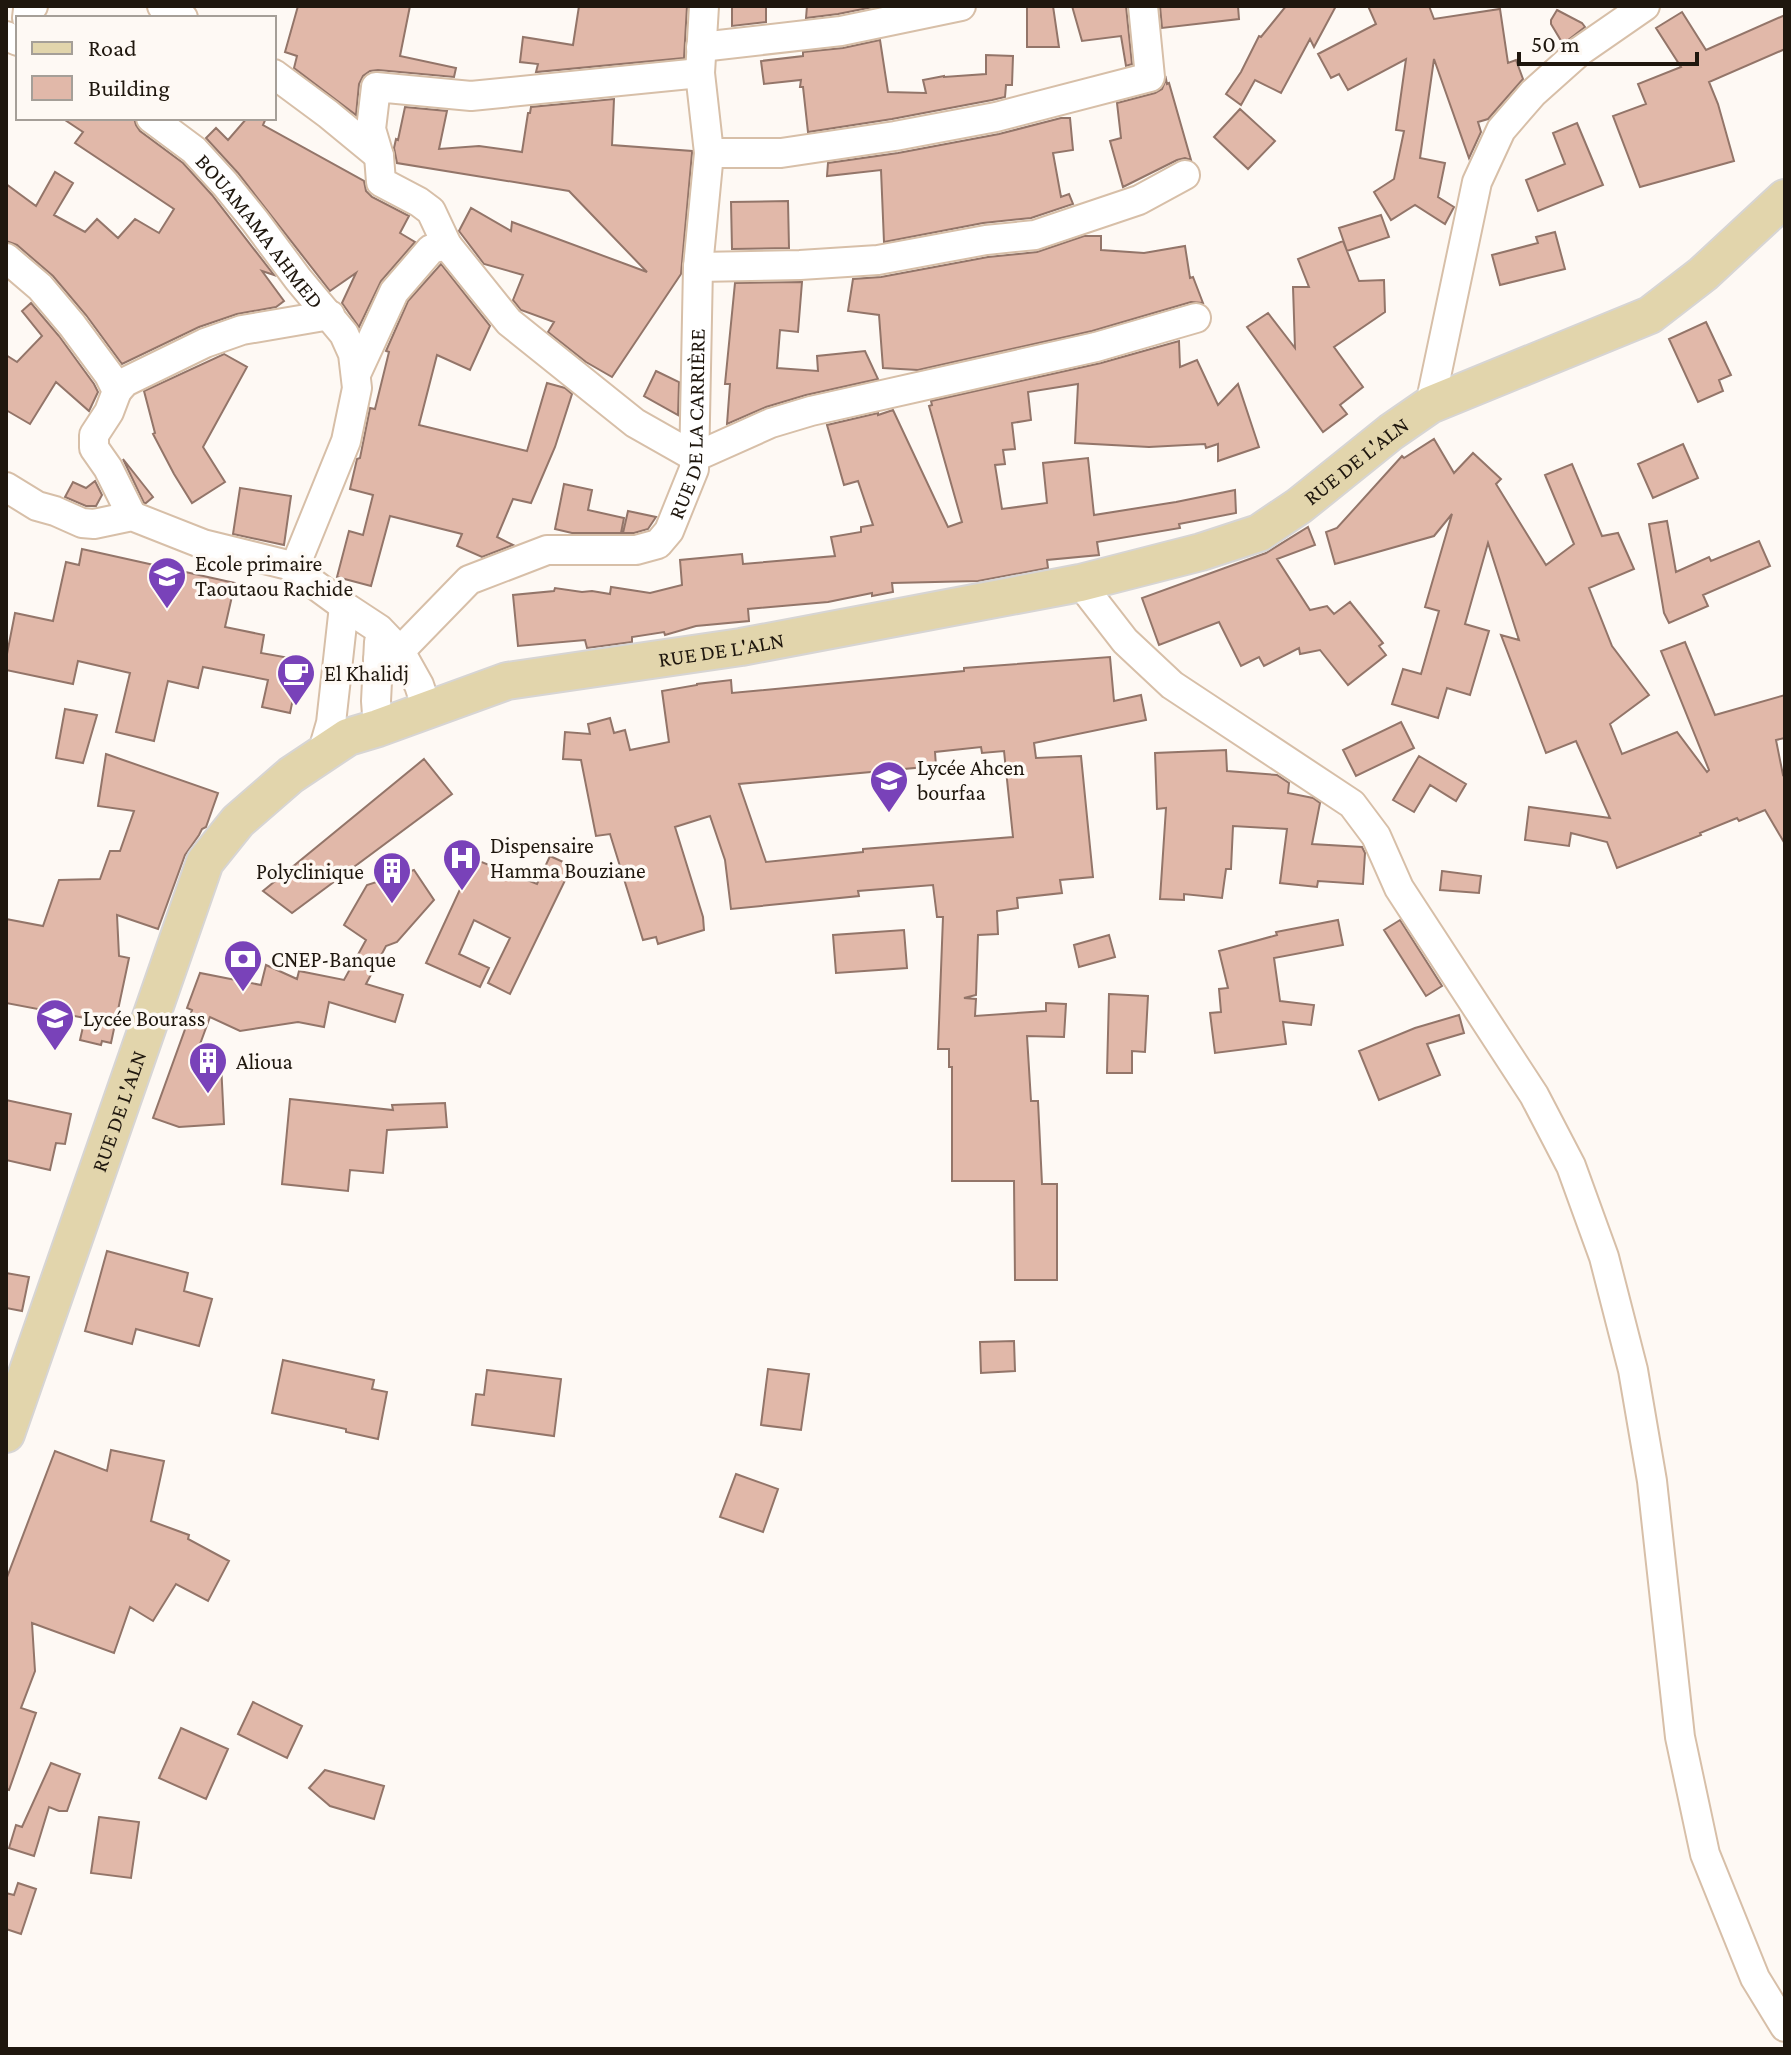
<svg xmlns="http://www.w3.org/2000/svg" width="1791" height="2055" font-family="'Crimson Pro',serif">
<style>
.building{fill:#e1b8a9;stroke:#937569;stroke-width:2;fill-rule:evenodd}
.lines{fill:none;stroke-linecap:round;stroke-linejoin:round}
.minor-casing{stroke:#d7bfa8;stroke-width:32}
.major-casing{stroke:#d7d5d4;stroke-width:40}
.minor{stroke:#fff;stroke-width:28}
.major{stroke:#e2d5ac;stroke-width:36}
.labels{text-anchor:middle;stroke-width:7;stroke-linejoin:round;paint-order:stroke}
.street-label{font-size:22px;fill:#1f170e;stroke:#fef9f4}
.poi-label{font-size:22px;fill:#1f170e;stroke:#fef9f4;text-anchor:start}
</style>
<rect width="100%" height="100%" fill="#fef9f4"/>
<!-- building -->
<path class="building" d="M298,6H410L400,56L456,68L454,77L378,70L370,71L363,76L359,84L356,115L294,68L297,56L285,52Z
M579,6H687L684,58L536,72L538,64L520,62L523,37L573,45Z
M732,6H766V22L732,26Z
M807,6H878L838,14L806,18Z
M1027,6H1053L1059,47H1027Z
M1072,6H1126L1132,64L1126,66L1121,36L1082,41Z
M1160,6H1238L1239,19L1162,28Z
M1286,6H1336L1314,47L1310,39L1281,93L1255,80L1241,105L1226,94L1241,72L1259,36L1261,37Z
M1368,6H1429L1434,19L1500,9L1508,63L1516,60L1523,79L1488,119L1478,122L1481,132L1469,158L1434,59L1420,158L1445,163L1438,197L1454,207L1445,224L1415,205L1391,220L1374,192L1394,179L1404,131L1396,130L1406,59L1348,90L1339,74L1331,78L1318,54L1376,24Z
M1557,10L1582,23L1585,27L1563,44L1551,24V20Z
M1682,12L1706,50L1785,15V49L1709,82L1718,104L1734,161L1640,187L1613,116L1646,104L1638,84L1681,67L1656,28Z
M880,40L888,92L926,93L923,80L944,76V77L986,74V55L1013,56L1012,85H1006L1005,97L992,100L892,119L808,132L803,87H800L801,80L764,84L761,61L803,56V52L843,48Z
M1166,79L1167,84L1169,83L1191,160L1185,158L1177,160L1123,187L1110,141L1121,138L1117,103L1155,93L1162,89Z
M614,99L612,145L692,151V153L681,274L612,377L586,362L548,332L554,322L521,310L513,300L523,275L484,264L459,231L471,208L511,231L512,222L647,272L569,191L397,163L394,148L396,139L398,140L405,107L447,111L439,149L479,146L522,152L528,113H530L531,107Z
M1240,109L1275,141L1248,169L1214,137Z
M62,118H134L136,125L140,131L183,163L212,195L274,275L262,271L284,301L276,307L237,314L199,327L122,364L86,315L53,276L17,245L6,241V184L36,206L55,172L73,183L54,215L85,232L97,219L118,238L135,219L159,233L174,209L75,143L83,132Z
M247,118H266L263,125L364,181L366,191L372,197L409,216L400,233L415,242L381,281L359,327L342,303L356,273L330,291L238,173L206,138L216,128L228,140Z
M1061,118H1070L1073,150L1053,153L1061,197L1069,194L1073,204L1031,218L983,223L884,242L881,170L827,176L828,163L898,153L999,134Z
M1577,123L1603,185L1538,211L1526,180L1565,164L1553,133Z
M788,201L789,248L732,249L731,202Z
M1381,215L1389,237L1347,251L1339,228Z
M1555,232L1565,269L1500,285L1492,255L1538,243L1536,237Z
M1084,236H1101V250L1144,253L1185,246L1190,278L1193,277L1203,303L1191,302L1092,331L918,370L883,368L879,315L848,311L853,279L881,277L988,257L1037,252Z
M1343,241L1359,281L1384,280L1385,312L1334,347L1363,387L1340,405L1347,414L1323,432L1247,327L1268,313L1295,348L1293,287H1309L1298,259Z
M441,264L490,326L470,370L437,355L419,425L527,451L547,383L565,388L572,394L555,447L531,503L513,499L497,537L513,545L482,557L457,546L462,534L390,516L371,586L337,577L349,531L363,535L373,495L350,489L357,459L360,458L370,408L375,409L389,352L386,351L408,301Z
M802,282L798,332L780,330L777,368L818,371L817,356L865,351L878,379L806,395L766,407L727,424L730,384H725L735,283Z
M31,303L59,336L94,384L98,392L89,411L56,382L30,424L6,410V355L17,362L42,336L22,311Z
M1706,322L1731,375L1719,380L1723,391L1698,402L1669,339Z
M1179,341L1180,367L1197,360L1218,405L1238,384L1259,447L1218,461V444L1206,448L1205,444L1149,447L1075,443L1078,384L1028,392L1031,420L1012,423L1015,449L1003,450L1005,464L995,465L1002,509L1047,503L1043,463L1088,458L1094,515L1176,502L1235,490L1236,513L1179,524L1180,528L1097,542L1099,555L1047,560L1048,568L978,581L892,583L893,592L872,596V593L828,602L748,609L749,621L696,626L665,635L664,632L632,637V642L587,648L585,640L518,646L513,595L554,591L555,588L582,592L592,591L610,594L611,587L650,593L682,585L680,560L742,554L743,564L835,556L831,537L861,532V527L873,525L858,481L844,485L827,425L878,413V415L893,410L948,527L962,522L929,406L932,405L931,401L1101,363Z
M224,354L247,367L203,447L225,482L192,503L174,474L153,434L155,433L144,391Z
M656,371L679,382L678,415L644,396Z
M1434,439L1454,473L1473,453L1501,479L1496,484L1546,565L1574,544L1545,475L1572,464L1602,536L1618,533L1634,569L1589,588L1612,646L1649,695L1610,724L1622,754L1677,732L1707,772L1709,770L1661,651L1685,642L1715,715L1785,695V738L1776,740L1783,775L1785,774V844L1765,810L1739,821L1737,818L1700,833L1701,835L1617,868L1607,842L1571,833L1569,846L1525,840L1529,807L1610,818L1576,741L1546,753L1501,635L1519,640L1488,543L1465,624L1489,631L1470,695L1447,688L1438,718L1392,704L1403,669L1421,674L1439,611L1425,607L1452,514L1434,536L1335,564L1326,532L1337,528L1402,456L1404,458Z
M1683,444L1698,478L1653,498L1638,464Z
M123,459L153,497L146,503H144Z
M95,481L102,495L96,506H86L65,497L73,482L86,488Z
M564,484L592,490L588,510L624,518L621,533H572L555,529Z
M240,488L291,496L284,545L233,534Z
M628,511L656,517L648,529L634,533H623Z
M1667,521L1676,572L1709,557L1711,561L1759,541L1770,566L1703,595L1708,606L1669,623L1664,613L1649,524Z
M1308,527L1315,545L1277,559L1310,610L1327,606L1334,614L1350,602L1383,643L1379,646L1386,655L1348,685L1320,650L1300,654L1299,648L1264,666L1259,657L1241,666L1219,622L1159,645L1142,598L1266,553Z
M82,549L235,583L225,627L264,635L261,653L301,660L290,713L262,707L268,680L203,667L198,688L168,681L154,741L116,732L130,673L78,661L73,684L6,670V659L15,613L53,621L66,562L79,565Z
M1110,657L1114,701L1141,695L1146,720L1034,743L1036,758L1081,756L1093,877L1060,880L1062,893L1017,898L1018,908L997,911L998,934L978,935L976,995L964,998L976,999L975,1016L1046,1011V1003L1066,1004L1064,1037L1027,1036L1031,1101H1038L1042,1184H1057V1280H1015L1014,1181H952V1067H949V1049H938L943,917H937L933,885L858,891L859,896L731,909L725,860L710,816L675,827L703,917L704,930L658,944L656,937L643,940L610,834L596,836L581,760L563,759L565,732L590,734L588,724L610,718L614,733L625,730L630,750L669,742L662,691L697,685V684L731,680L732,693L964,671V668ZM981,747L982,753L1004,751L1013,837L863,849V852L766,862L739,784L936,766L935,752Z
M65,709L97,715L83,763L56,758Z
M1401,722L1414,748L1356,776L1343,750Z
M1226,750L1227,771L1277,775L1289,783L1288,793L1313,798L1320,803L1312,844L1362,847L1365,853L1363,884L1318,881L1317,887L1280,883L1287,829L1233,826L1231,869H1226L1222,898L1184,894V900L1160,899L1166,808L1157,809L1155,753Z
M106,754L218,793L206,827L202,829L199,835L185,855L158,929L117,915L119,956L129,958L111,1043L102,1041L101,1045L80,1040L85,1018L6,1003V919L43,926L59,880L100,879L110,851H120L134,811L98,806Z
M1419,756L1466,784L1456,801L1430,785L1414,812L1393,800Z
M424,759L452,794L292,913L263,891Z
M550,856L572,866L510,994L488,983L510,938L474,920L459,954L489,968L480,987L426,963L474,859L537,884Z
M414,870L434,900L397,942L386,946L366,984L403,995L395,1022L329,1002L324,1027L298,1022L240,1031L210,1017L192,1066L221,1063L224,1124L179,1127L153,1118L192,1010L187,1008L200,973L261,985L266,965L297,979L299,971L344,980L366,940L344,925L367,885Z
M1442,871L1481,876L1479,893L1440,890Z
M1338,920L1343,945L1274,958L1280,1001L1314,1005L1311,1025L1283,1022L1286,1044L1215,1053L1210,1013L1221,1012L1219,989L1228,988L1219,951L1277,935L1276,932Z
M1400,920L1442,986L1426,996L1384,930Z
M904,930L907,968L836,973L833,935Z
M1109,935L1115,957L1079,967L1074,945Z
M1109,994L1148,996L1145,1052L1132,1051V1073H1107Z
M1459,1015L1464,1033L1427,1044L1440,1075L1379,1100L1359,1051L1415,1028Z
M290,1099L393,1110L392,1105L445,1103L447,1127L387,1130L383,1173L350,1170L348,1191L282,1184Z
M6,1100L71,1114L65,1144L56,1143L50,1170L6,1160Z
M107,1251L188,1273L184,1291L212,1299L199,1346L136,1329L132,1344L85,1331Z
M6,1273L29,1277L22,1311L6,1308Z
M1014,1341L1015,1371L981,1373L980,1342Z
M283,1360L374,1380L372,1389L387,1392L378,1439L346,1432V1429L272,1413Z
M768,1369L809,1374L801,1430L761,1425Z
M487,1370L561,1379L554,1436L472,1425L476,1394L484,1395Z
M111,1450L164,1461L151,1521L189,1535L188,1539L229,1561L208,1601L176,1584L153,1621L130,1607L114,1653L32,1623L35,1671L21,1708L36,1713L9,1790L6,1789V1580L55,1451L107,1471Z
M736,1474L778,1489L763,1532L720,1517Z
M253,1702L302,1726L287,1758L238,1734Z
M181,1728L228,1749L206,1799L159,1778Z
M51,1763L80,1774L67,1811H59L49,1807L34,1856L9,1848L16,1825L22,1827Z
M325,1770L384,1786L374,1819L330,1806L309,1788Z
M99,1817L139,1822L131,1878L91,1873Z
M18,1883L36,1889L21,1934L6,1929V1893L14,1895Z"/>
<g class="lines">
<defs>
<g id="minor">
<path d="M162,6L183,18"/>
<path d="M27,18L28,9L33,6"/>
<path d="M6,36L18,41"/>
<path d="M701,47L841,31L961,6"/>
<path d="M700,73L471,96L376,87L371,129L379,156L381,182L419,202L431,211L447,245L509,322L635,423L695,457L771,423L811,411L1096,347L1196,318"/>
<path d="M274,74L328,114L379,156"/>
<path id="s1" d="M151,118L194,150L225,184L255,221L298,279L344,334L353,354L357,388L346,441L294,569"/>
<path d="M709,153H781L895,136L996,117L1150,77L1143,6"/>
<path d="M6,258L40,287L72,325L109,375L117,391L109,412L94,435V448L108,468L132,516"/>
<path d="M698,267L800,265L878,260L986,240L1035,235L1139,200L1185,175"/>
<path d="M357,372L394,292L431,249L447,245"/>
<path d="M117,391L125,382L205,343L242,330L330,315"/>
<path d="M1430,405L1477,182L1501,130L1533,93L1580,51L1645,6"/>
<path d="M6,487L37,506L55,511L82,523L94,524L132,516L203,544L288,565L344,606L379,629L400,651L419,685L427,709"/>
<path d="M1080,583L1125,641L1172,685L1352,804L1376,836L1399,888L1534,1095L1571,1166L1604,1257L1633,1370L1652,1481L1680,1737L1705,1854L1755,1978L1785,2027"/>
<path id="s2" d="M378,660L400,651L469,580L547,550H636L658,544L669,531L694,469L698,267L709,153L700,73L704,6"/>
<path d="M378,728L376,701L379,642"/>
<path d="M322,754L331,723L344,606"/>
</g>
<g id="major">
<path id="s3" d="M6,1434L205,862L238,821L291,775L348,737L378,728L507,681L741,647L1080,583L1201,552L1259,533L1299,506L1391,432L1430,405L1650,315L1703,274L1785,198"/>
</g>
</defs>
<!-- minor casing -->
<use href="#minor" class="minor-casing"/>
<!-- major casing -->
<use href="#major" class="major-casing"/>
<!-- minor -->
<use href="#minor" class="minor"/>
<!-- major -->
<use href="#major" class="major"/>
</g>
<!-- icons -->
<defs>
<symbol id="school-pin" viewBox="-11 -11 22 30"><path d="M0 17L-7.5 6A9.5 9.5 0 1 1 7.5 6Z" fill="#7942b9" stroke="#fef9f4"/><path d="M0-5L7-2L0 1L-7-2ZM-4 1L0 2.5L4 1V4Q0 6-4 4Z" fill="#fff"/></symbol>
<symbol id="cafe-pin" viewBox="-11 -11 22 30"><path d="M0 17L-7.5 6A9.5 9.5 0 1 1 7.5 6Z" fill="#7942b9" stroke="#fef9f4"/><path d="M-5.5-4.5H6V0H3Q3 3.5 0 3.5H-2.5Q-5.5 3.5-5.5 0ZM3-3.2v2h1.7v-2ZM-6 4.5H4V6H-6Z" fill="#fff"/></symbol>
<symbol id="hospital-pin" viewBox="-11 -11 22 30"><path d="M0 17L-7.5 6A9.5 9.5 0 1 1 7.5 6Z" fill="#7942b9" stroke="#fef9f4"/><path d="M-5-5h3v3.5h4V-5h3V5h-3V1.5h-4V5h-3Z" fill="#fff"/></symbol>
<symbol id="building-pin" viewBox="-11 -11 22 30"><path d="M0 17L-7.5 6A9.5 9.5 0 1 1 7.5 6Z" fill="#7942b9" stroke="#fef9f4"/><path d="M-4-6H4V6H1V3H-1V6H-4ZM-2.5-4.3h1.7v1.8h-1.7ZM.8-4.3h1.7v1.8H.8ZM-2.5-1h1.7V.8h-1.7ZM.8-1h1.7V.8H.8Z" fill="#fff"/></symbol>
<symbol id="bank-pin" viewBox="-11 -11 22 30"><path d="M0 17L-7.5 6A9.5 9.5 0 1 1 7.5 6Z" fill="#7942b9" stroke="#fef9f4"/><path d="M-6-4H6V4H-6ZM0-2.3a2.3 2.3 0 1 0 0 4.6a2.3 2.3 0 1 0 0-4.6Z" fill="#fff"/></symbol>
</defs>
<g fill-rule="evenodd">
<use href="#school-pin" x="145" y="554" width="44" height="60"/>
<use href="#cafe-pin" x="274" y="651" width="44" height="60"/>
<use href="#school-pin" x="867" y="758" width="44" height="60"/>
<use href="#hospital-pin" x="440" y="836" width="44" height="60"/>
<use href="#building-pin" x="370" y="849" width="44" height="60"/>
<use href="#bank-pin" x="221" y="937" width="44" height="60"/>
<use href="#school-pin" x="33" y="996" width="44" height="60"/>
<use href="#building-pin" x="186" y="1039" width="44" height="60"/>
</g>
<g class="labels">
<!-- street labels -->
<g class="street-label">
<text dy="8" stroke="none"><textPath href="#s1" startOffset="158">BOUAMAMA AHMED</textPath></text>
<text dy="8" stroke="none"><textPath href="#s2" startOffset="446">RUE DE LA CARRIÈRE</textPath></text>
<text dy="8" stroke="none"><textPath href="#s3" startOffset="1854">RUE DE L'ALN</textPath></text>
<text dy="8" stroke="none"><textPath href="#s3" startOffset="1182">RUE DE L'ALN</textPath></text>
<text dy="8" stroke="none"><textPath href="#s3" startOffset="342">RUE DE L'ALN</textPath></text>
</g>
<!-- poi labels -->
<g class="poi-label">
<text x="195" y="571">Ecole primaire<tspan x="195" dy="25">Taoutaou Rachide</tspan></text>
<text x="324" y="681">El Khalidj</text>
<text x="917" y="775">Lycée Ahcen<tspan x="917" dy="25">bourfaa</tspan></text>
<text x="490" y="853">Dispensaire<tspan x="490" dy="25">Hamma Bouziane</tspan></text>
<text x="364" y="879" text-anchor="end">Polyclinique</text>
<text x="271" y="967">CNEP-Banque</text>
<text x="83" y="1026">Lycée Bourass</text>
<text x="236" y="1069">Alioua</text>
</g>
</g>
<!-- border -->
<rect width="1791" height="2055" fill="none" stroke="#1f170e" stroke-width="16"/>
<!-- legend -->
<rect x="16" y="16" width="260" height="104" fill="#fef9f4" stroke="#a59f98" stroke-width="2"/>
<rect x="32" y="42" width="40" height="12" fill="#e2d5ac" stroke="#a59f98" stroke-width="2"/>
<text x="88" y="56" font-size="24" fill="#1f170e">Road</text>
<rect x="32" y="76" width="40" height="24" fill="#e1b8a9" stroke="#a59f98" stroke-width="2"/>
<text x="88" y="96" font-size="24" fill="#1f170e">Building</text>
<!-- scale -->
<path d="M1519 52v12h178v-12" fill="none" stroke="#1f170e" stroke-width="4"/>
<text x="1531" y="52" font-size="24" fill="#1f170e" stroke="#fef9f4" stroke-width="6" paint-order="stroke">50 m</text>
</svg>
